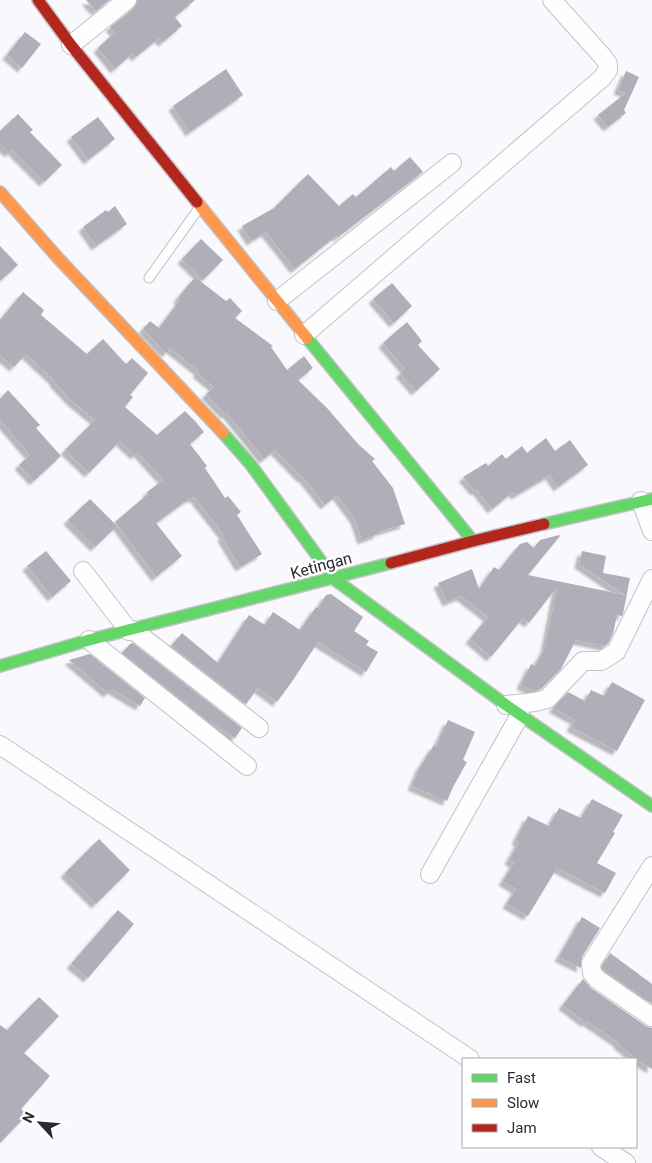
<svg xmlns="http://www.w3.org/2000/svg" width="652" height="1163" font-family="Roboto,sans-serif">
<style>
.building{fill:#b0aeb8;filter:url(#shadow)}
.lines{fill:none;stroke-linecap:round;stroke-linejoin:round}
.lane-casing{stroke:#c3c2c6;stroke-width:11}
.street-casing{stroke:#c3c2c6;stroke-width:20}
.fast-casing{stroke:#c3c2c6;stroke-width:14}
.slow-casing{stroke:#c3c2c6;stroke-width:14}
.jam-casing{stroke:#c3c2c6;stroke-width:14}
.lane{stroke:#fefeff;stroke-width:9}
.street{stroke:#fefeff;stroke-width:18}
.fast{stroke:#63d668;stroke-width:11}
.slow{stroke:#ff974d;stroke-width:11}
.jam{stroke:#b3261e;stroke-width:11}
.labels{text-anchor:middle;stroke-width:5;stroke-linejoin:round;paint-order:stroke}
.street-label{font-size:16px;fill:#2b2a2e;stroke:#fff}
</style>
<defs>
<filter id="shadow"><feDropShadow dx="-4.5" dy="4.5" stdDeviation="1" flood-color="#0004"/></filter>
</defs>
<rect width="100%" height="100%" fill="#f9f8fc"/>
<!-- building -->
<path class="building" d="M86,0H110L96,11Z
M137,0H195L175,17L182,26L163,42L159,38L136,57L133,53L115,69L98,48L115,32L110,27L134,8Z
M25,32L41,44L22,68L7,55Z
M226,69L243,95L190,132L173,106Z
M626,71L639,77L624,110L626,113L608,127L598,115L626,93L618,90Z
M18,114L33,130L30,132L62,165L44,182L12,150L9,153L0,144V131Z
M98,117L115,139L88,160L71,137Z
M410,157L423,172L338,237L336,236L295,269L266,232L251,241L242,226L274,208L308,174L339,206L353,194L356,197L391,167L394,171Z
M115,206L127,224L96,246L83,227L106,210L108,212Z
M201,239L223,260L203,280L182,259Z
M0,246L18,265L0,281Z
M195,277L226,301L230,298L242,311L235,318L273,346L271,347L287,370L304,356L313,368L298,380L327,408L359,445L375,459L372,461L393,488L405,524L378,532V534L362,540L355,519L337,495L325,505L303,477L302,478L275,450L264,459L227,413L225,414L206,394L214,387L197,373L199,371L170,348L168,352H165L143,329L150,321L159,328L180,300L178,298Z
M392,283L412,306L394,323L373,299Z
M23,292L44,310L41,315L87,354L103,339L126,364L132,358L148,373L130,395L133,397L125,407L157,435L185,411L196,422L204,432L190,444L207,466L205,468L225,498L228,496L241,512L237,515L262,554L240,567L222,537L224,535L194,497L191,499L190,498L156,523L182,556L156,577L115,522L148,494L147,492L163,480L138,452L135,455L120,441L89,473L65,450L95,420L72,401L54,382L55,381L26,354L14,367L0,355V320Z
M407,322L422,341L418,345L440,369L416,391L400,373L405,369L383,343Z
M8,390L40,425L36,428L61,456L34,481L19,465L30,455L0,420V399Z
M546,438L555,451L570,440L588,465L558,487L550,475L516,495L513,492L492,509L477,490L475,491L463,477L486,463L488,466L502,454L506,459L522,446L527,453Z
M90,499L117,526L95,547L68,520Z
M559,535L560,536L528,575L625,595L579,564L582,551L606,556L603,573L630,578L623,614L622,616L617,615L613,634L608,644L605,646L576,640L561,669L541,689L534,691L521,685L531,664L535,666L545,648L557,587L529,623L523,618L491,657L470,639L488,617L461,596L447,602L438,583L472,569L479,589L494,567L499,570L520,544L527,542L534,548L540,540Z
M46,551L71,581L52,597L27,566Z
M331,594L363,617L354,631L369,641L366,645L378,652L366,672L318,642L293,680L277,702L258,688L246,704L171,646L182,633L218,663L249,615L265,625L273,612L300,630L316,607L318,608L326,595Z
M133,643L242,728L235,738L209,722L122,653L130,644Z
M90,654L145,698L140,706L112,689L108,693L69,660Z
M612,682L645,700L617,751L571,727L575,720L553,708L568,692L585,701L591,690L604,696Z
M448,720L475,732L463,760L467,762L453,787L447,801L412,786L420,767L434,745L436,747Z
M592,799L623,815L613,832L615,833L597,863L616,873L605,893L557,868L528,916L507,904L516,889L503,881L514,863L509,860L519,842L516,840L528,816L549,826L559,808L581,818Z
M99,839L130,870L96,904L65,873Z
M118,910L134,924L88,978L71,964Z
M582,917L600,928L582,957L581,968L559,957Z
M610,953L652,984V1004L602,969V966Z
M583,979L591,988L646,1026L652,1028V1069L640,1062L618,1044L619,1043L587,1021L585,1022L563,1005Z
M39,997L59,1016L24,1053L50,1076L21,1109L27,1115L0,1143V1025L7,1030Z"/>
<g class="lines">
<defs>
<path id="lane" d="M149,278L199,208"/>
<path id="street" d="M71,45L127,0
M277,301L452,163
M304,335L602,78L608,70V64L603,57L552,0
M641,501L652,531
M83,571L129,631
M133,630L259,728
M89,640L247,766
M506,705L535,702L547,699L583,661H601L616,652L652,579
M0,745L470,1059
M652,866L591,963L592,973L597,979L652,1017
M430,874L520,715
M601,1147L626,1163"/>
<path id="fast" d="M307,338L473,541
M223,433L251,465L334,579L506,705L652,806
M544,524L652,499
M0,666L89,640L391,563"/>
<path id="slow" d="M0,192L58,258L223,433
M197,202L307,338"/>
<path id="jam" d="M38,0L71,45L197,202
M391,563L473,541L544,524"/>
</defs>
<!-- lane casing -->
<use href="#lane" class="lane-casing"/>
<!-- street casing -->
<use href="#street" class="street-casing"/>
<!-- fast casing -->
<use href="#fast" class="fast-casing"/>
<!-- slow casing -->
<use href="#slow" class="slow-casing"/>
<!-- jam casing -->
<use href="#jam" class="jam-casing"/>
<!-- lane -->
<use href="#lane" class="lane"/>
<!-- street -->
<use href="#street" class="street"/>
<!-- fast -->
<use href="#fast" class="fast"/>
<!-- slow -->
<use href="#slow" class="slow"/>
<!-- jam -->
<use href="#jam" class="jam"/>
</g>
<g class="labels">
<!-- street labels -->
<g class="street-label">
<text transform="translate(321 565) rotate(-15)" y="6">Ketingan</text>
</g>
</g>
<!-- legend -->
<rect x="462" y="1058" width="175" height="90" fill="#ffffff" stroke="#aaaaab"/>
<rect x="472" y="1074" width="25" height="8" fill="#63d668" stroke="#aaaaab"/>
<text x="507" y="1083" font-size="15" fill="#2b2a2e">Fast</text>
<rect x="472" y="1099" width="25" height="8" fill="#ff974d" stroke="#aaaaab"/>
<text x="507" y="1108" font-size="15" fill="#2b2a2e">Slow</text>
<rect x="472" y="1124" width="25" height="8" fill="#b3261e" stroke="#aaaaab"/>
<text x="507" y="1133" font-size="15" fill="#2b2a2e">Jam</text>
<!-- north arrow -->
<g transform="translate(40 1123) rotate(296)" stroke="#ffffff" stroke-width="4" paint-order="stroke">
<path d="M0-4L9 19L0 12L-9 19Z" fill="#2b2a2e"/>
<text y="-8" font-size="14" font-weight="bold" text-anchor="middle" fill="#2b2a2e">N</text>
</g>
</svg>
